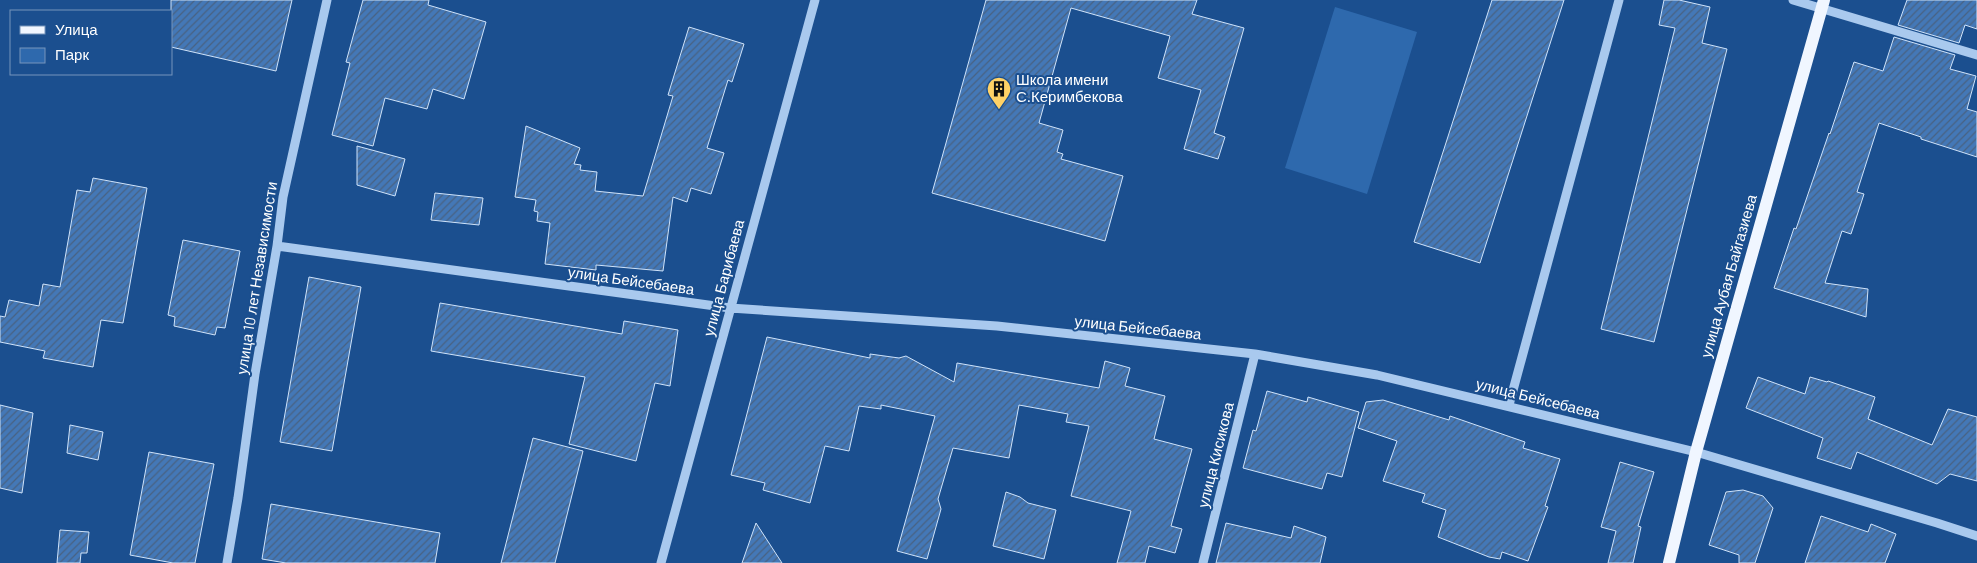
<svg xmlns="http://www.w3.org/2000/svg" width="1977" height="563" font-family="Barlow,sans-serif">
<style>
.park{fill:#2e69ad}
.building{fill:url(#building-hatch);stroke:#cfe3fa}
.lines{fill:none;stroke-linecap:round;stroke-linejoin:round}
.minor{stroke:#a9c9ee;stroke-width:9}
.major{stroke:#f0f6ff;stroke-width:12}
.labels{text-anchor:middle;stroke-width:4;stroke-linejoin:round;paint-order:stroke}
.poi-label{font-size:15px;fill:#fff;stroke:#1b4f8f;text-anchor:start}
.street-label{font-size:15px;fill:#fff;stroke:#1b4f8f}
</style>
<defs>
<pattern id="building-hatch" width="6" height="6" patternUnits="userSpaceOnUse" patternTransform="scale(1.25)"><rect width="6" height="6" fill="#4478b7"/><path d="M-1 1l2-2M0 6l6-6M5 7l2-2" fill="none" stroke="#486282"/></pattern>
</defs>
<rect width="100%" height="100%" fill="#1b4f8f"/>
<!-- park -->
<path class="park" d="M1335,7L1417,32L1367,194L1285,168Z"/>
<!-- building -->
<path class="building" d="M171,0H292L276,71L171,47Z
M363,0H429L428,5L486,22L464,99L433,89L427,109L385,98L373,146L332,135L350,63L346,62Z
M986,0H1197L1192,14L1244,28L1214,133L1225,137L1218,159L1184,149L1201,90L1158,78L1170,36L1071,8L1039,123L1063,130L1057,152L1063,154L1061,159L1123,176L1105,241L932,193Z
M1492,0H1564L1480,263L1414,242Z
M1664,0H1679L1710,7L1702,43L1727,49L1654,342L1601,329L1675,28L1659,25Z
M1907,0H1977V29L1965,25L1959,43L1898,25Z
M689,27L744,44L732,82L728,80L707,148L724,153L711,194L691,188L687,202L673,197L663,271L596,265V270L545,264L550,223L537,221L538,212L534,211L536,200L515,197L526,126L580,148L574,164L581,165L580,170L597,172L595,191L643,196L673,96L668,95Z
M1894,37L1955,55L1950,69L1976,76L1967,109L1977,112V157L1921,139V137L1879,123L1857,192L1864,194L1851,234L1842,231L1825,283L1868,289L1866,317L1774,288L1794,228L1796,229L1829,133L1830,134L1854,62L1883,71Z
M357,146L405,159L395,196L357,185Z
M93,178L147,188L123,323L101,320L93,367L43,358L45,351L0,342V316L5,317L9,300L39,306L43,284L60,287L77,190L90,192Z
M435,193L483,198L479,225L431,220Z
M183,240L240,251L225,328L217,327L215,335L174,326L175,317L168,315Z
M309,277L361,287L332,451L280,442Z
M440,303L622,334L624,321L678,330L670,386L655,383L636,461L569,444L585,377L431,351Z
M767,337L870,358V354L899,358L906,356L954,382L957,363L1099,388L1105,361L1130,368L1125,386L1165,396L1154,439L1192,449L1171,526L1182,529L1175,553L1149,546L1145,563H1117L1131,511L1071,496L1089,426L1066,422L1068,414L1019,405L1009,458L953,448L938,499L941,509L927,559L897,551L935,416L881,405V409L859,406L849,451L825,446L810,503L763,490L765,483L731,475Z
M1758,377L1805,394L1810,377L1827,382L1828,381L1875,397L1868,419L1932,445L1948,409L1977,417V481L1950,474L1937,484L1857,452L1851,469L1817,458L1823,438L1746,408Z
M1267,391L1307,402L1308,397L1359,412L1342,477L1327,473L1322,489L1243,468L1253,430L1256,431Z
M1383,400L1449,420L1450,416L1525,442L1523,448L1560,459L1545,506L1548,507L1528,561L1502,552L1500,559L1489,557L1438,537L1446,510L1422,502L1425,494L1383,481L1397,441L1358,428L1366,402Z
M0,405L33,413L22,493L0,488Z
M70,425L103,432L98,460L67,453Z
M533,438L583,451L555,563H501Z
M149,452L214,464L195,563H173L130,555Z
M1620,462L1654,472L1638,526L1641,527L1633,563H1608L1616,531L1601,527Z
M1743,490L1763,496L1773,508L1755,563H1739V555L1709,545L1726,492Z
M1006,492L1020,497L1028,503L1056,510L1044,559L993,546Z
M271,504L440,533L435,563H286L262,559Z
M1821,516L1868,532L1871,524L1896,534L1885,563H1805Z
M756,523L782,563H742Z
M1226,523L1291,538L1294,526L1326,537L1320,563H1216Z
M60,530L89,532L87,553H81L80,563H57Z"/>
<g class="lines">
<!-- minor -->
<path class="minor" d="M1793,0L1977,55
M277,246L730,308L997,326L1255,354L1377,375L1696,452L1937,523L1977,536
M1509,405L1619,0
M227,563L238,498L255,374L277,246L283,197L327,0
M661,563L815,0
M1203,563L1255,354"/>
<!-- major -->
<path class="major" d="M1669,563L1696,452L1824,0"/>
</g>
<!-- icons -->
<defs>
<symbol id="building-pin" viewBox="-11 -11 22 30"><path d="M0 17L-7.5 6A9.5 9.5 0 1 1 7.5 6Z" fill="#ffd166" stroke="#1b4f8f"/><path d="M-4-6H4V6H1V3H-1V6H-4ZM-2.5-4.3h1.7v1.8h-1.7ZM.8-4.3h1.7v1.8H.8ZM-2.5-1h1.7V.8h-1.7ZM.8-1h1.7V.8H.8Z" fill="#111"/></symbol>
</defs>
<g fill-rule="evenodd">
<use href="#building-pin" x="985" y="75" width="28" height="38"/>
</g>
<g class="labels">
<!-- poi labels -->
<g class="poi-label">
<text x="1016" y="85">Школа имени<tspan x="1016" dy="17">С.Керимбекова</tspan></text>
</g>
<!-- street labels -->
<g class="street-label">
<text transform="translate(1729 276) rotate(-74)" y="5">улица Аубая Байгазиева</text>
<text transform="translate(257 278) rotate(-81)" y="5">улица 10 лет Независимости</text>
<text transform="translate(724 278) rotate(-75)" y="5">улица Барибаева</text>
<text transform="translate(631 281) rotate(8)" y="5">улица Бейсебаева</text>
<text transform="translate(1138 328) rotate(6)" y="5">улица Бейсебаева</text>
<text transform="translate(1538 399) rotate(14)" y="5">улица Бейсебаева</text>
<text transform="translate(1216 455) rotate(-76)" y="5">улица Кисикова</text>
</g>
</g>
<!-- legend -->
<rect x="10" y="10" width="162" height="65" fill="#1b4f8f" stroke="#7695bc"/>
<rect x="20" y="26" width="25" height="8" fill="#f0f6ff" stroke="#7695bc"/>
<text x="55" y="35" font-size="15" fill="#ffffff">Улица</text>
<rect x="20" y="48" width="25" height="15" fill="#2e69ad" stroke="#7695bc"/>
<text x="55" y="60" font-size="15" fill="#ffffff">Парк</text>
</svg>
